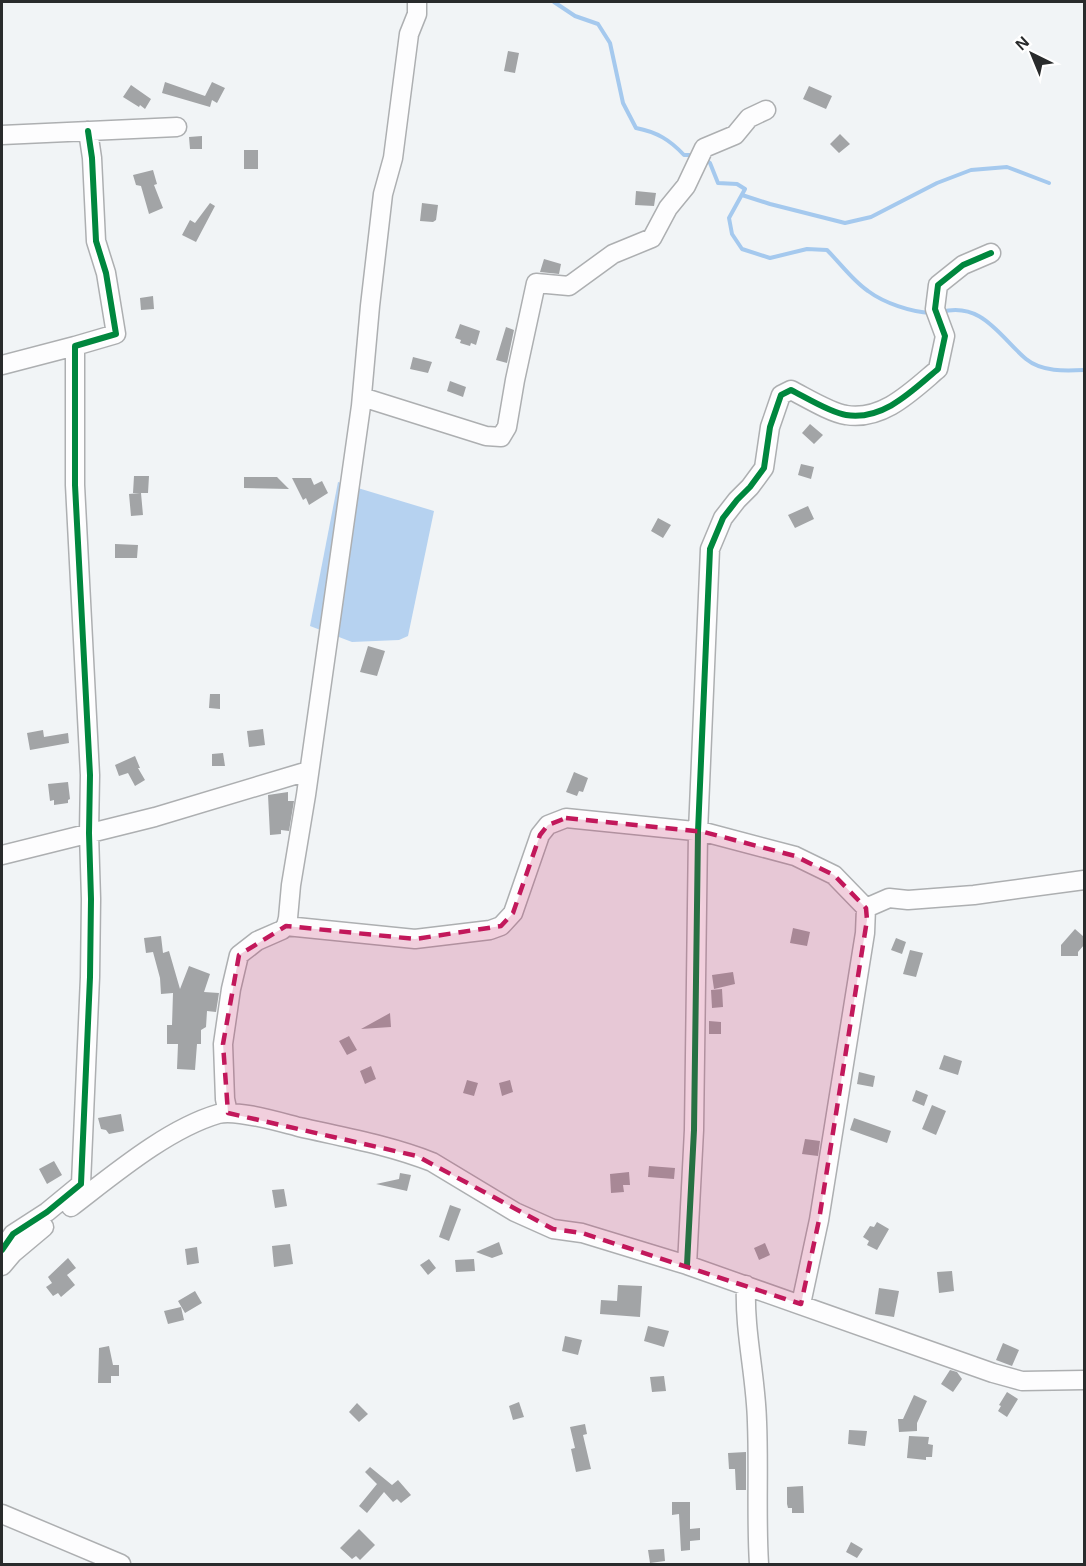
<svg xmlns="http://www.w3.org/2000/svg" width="1086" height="1566" font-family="Helvetica,sans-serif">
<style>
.forest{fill:#b6d2f0}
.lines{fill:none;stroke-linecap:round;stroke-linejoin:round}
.stream{stroke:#a5c9ee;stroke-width:4}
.building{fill:#a2a4a6}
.minor-casing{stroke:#adafb1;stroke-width:21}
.minor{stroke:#fdfdfe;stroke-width:18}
.cycleway-casing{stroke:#fff;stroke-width:10}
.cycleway{stroke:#00873e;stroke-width:6}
.marked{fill:#c2185b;fill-opacity:0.2;stroke:#c2185b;stroke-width:4.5;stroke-dasharray:12 8;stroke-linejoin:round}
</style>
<rect width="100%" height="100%" fill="#f1f4f6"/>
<!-- forest -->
<path class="forest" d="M338,482L434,511L408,636L399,640L352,642L310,626Z"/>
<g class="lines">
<!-- stream -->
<path class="stream" d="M554,2L575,16L598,24L610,43L623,103L636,128C657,132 670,140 684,155H693
M705,159L710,163L718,183L737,184L745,189L729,218L732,234L742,249L770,258L807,249L827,250C840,263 853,281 868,291C884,303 911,312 931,313
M742,195L770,204L845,223L871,217L937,183L971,170L1007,167L1049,183
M941,312C982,301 1000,337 1026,359C1042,372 1065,371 1084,370"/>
</g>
<!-- building -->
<path class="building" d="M508,51L519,53L515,73L504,71Z
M165,82L205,96L212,82L225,88L217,103L212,100L210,107L162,93Z
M131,85L151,99L145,109L140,105L139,107L123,97Z
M809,86L832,96L826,109L803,99Z
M840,134L850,144L839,153L830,144Z
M202,136V149H190L189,137Z
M244,150H258V169H244Z
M153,170L157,184L154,185L163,208L149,214L141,186L136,185L133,175Z
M636,191L656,193L654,206L635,205Z
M210,203L215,206L196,242L182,235L190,220L195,223Z
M422,203L438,205L436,220L433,222L420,221Z
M544,259L561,264L559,274L540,272Z
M153,296L154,309L141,310L140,298Z
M460,324L480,331L476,345L471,343L470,346L460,343L461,340L455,338Z
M506,327L514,330L507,363L496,360Z
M413,357L432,362L428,373L410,369Z
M450,381L466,387L463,397L447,391Z
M810,424L823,435L814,444L802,433Z
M801,464L814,467L811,479L798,475Z
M134,476H149L148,493H141L143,515L131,516L129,494L140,493H133Z
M244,477H277L289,489L244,488Z
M292,478H311L314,485L322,481L328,493L309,505L306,498L303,500Z
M808,506L814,519L795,528L788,515Z
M658,518L671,525L663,538L651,531Z
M115,544L138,545L137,558H115Z
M368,646L385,651L377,676L360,672Z
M210,694H220V709L209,708Z
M263,729L265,745L249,747L247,731Z
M43,730L44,737L68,733L69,743L30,750L27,733Z
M223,753L225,766H212V754Z
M135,756L140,768H138L145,780L135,786L128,773L119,776L115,765Z
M574,772L588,778L583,792L579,791L577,796L566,792Z
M68,782L70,799L68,800V803L54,805V800L50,801L48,784Z
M288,792V801H294L289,831L281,830V834L270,835L268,795Z
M793,928L810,932L807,946L790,943Z
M1075,929L1084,937V945L1078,952V956H1061V945Z
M161,936L163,953L169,951L180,989L189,966L210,974L204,992L219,993L216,1012L207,1011L206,1027L201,1030V1044H197L195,1070L177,1069L178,1044H167V1025H172L173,993L161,994L160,978L153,952L146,953L144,938Z
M896,938L906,942L902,954L891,950Z
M910,950L923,953L916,977L903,974Z
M733,972L735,984L714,989L712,975Z
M722,989L723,1007L712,1008L711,990Z
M390,1013L391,1027L361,1029Z
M709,1021L721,1022V1034H709Z
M349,1036L357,1050L347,1055L339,1041Z
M944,1055L962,1061L958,1075L939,1069Z
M371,1066L376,1079L365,1084L360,1071Z
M859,1072L875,1076L873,1087L857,1084Z
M467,1080L478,1083L474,1096L463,1093Z
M510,1080L513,1092L502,1096L499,1083Z
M916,1090L928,1095L924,1106L912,1101Z
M932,1105L946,1111L936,1135L922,1129Z
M121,1114L124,1131L109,1134L106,1130L101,1129L98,1118Z
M854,1118L891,1131L887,1143L850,1130Z
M805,1139L820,1141L818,1156L802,1154Z
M54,1161L62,1175L47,1184L39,1169Z
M649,1166L675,1168L674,1179L648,1177Z
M629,1172L630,1185H623L624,1192L611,1193L610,1174Z
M400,1173L411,1175L407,1191L376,1184L399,1179Z
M284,1189L287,1206L275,1208L272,1190Z
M450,1205L461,1209L449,1241L439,1237Z
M877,1222L889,1229L877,1250L867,1245L869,1241L863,1237L870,1226L874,1227Z
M499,1242L503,1254L492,1258L476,1252Z
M765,1243L770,1255L759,1260L754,1248Z
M290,1244L293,1264L274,1267L272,1246Z
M197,1247L199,1263L187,1265L185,1249Z
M68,1258L76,1268L67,1275L75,1285L61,1297L58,1293L53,1296L46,1287L52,1283L48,1277Z
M429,1259L436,1268L428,1275L420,1265Z
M474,1259L475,1271L456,1272L455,1260Z
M952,1271L954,1291L939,1293L937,1272Z
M618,1285L642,1286L640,1317L600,1314L601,1300L617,1301Z
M879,1288L899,1291L894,1317L875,1314Z
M195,1291L202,1303L185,1313L178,1301Z
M181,1307L184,1320L168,1324L164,1311Z
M648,1326L669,1331L664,1347L644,1341Z
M565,1336L582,1340L578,1355L562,1351Z
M1003,1343L1019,1350L1012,1366L996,1360Z
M109,1346L113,1365H119V1376H111V1383H98L99,1348Z
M950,1370L957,1372L962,1379L953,1392L941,1384Z
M664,1376L666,1391L652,1392L650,1377Z
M1007,1392L1018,1399L1007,1417L998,1411L1001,1406L999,1405Z
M914,1395L927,1401L917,1423V1431L899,1432L898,1419H903Z
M519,1402L524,1417L513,1420L509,1406Z
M357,1403L368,1414L359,1422L349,1412Z
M585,1424L587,1434L583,1435L591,1469L576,1472L571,1449L575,1448L570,1427Z
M849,1430L867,1431L865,1446L848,1444Z
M909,1436L929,1437L928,1444L933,1445L932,1457H926V1460L907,1458Z
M746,1452V1490H736L735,1469H729L728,1453Z
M370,1467L392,1485L398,1480L411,1495L401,1503L397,1499L393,1502L384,1492L367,1513L359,1506L377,1484L365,1472Z
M803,1486L804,1513H792V1508H788L787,1504V1487Z
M672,1502H690V1529L700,1528V1540L690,1541V1550L681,1551L679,1514L672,1515Z
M359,1529L375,1545L360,1560L356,1556L352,1559L340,1548Z
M851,1542L863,1549L857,1558L846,1552Z
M664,1549L665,1561L650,1563L648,1550Z"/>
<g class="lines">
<defs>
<path id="minor" d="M2,135L177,127
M2,365L75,346
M362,397L486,436L501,437L507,427L515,380L536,283L569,286L613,254L652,238L668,208L686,186L704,148L735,135L749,118L766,110
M2,855L155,817L308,771
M286,926L415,939L490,930L501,926L513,913L540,835L548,825L566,818L704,832L795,856L834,875L866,908
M228,1113L225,1099L223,1044L231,989L239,955L257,941L282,930L286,926L288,918L291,885L306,795L361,406L370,306L383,194L393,158L409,34L417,14V2
M71,1207C113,1175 167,1129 218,1114C236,1109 279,1122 299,1127C343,1137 389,1145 432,1162L515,1212L553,1229L582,1233L687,1265L993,1373L1022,1381L1084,1380
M2,1250L13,1234L47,1212L81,1184L90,977L91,899L89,833L90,775L75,485V346L116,334L106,273L96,241L92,158L88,131
M687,1265L694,1130L698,832L710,549L723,518L737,500L750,487L764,468L770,427L781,395L791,390C805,397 831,413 846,415C883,421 912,391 938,369L945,336L935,309L938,285L963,265L991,253
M2,1266L13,1253L44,1227
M746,1285C744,1332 756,1376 757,1422C759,1470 756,1517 759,1564
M801,1304L819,1220L865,933L866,908L889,898L908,900L974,895L1084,880
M2,1514L121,1564"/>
</defs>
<!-- minor casing -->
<use href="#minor" class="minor-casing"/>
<!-- minor -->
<use href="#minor" class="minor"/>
<defs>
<path id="cycleway" d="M2,1250L13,1234L47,1212L81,1184L90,977L91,899L89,833L90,775L75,485V346L116,334L106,273L96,241L92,158L88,131
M687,1265L694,1130L698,832L710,549L723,518L737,500L750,487L764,468L770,427L781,395L791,390C805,397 831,413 846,415C883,421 912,391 938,369L945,336L935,309L938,285L963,265L991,253"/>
</defs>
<!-- cycleway casing -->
<use href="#cycleway" class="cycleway-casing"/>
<!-- cycleway -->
<use href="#cycleway" class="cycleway"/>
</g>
<!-- marked area -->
<path class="marked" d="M566,818L704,832L795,856L834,875L866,908L867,920L819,1220L801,1304L582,1233L553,1229L417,1156L228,1113L223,1044L239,955L286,926L415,939L501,926L513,913L540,835L548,825Z"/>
<!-- border -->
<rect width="1086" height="1566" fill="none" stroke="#292b2c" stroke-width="6"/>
<!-- north arrow -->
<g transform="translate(1032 54) rotate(317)" stroke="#ffffff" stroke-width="4.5" paint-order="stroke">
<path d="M0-4.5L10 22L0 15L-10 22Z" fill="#292b2c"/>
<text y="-9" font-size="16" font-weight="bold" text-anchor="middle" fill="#292b2c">N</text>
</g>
</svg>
